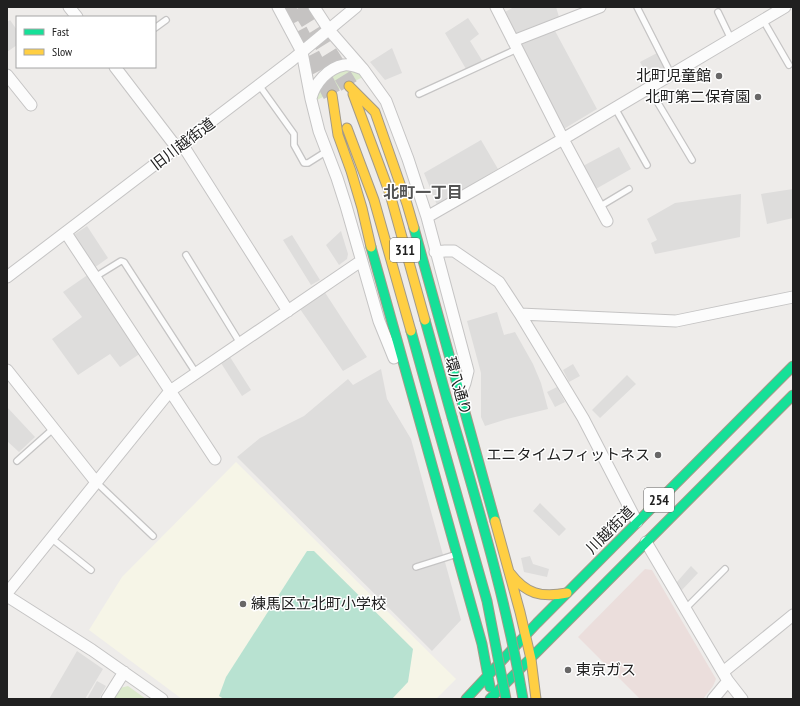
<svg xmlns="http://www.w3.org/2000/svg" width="800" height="706" font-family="'PT Sans Narrow','Noto Sans JP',sans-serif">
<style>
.commercial{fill:#ebdedc}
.education{fill:#f6f5e7}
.grass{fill:#dbe9cb}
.pitch{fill:#b8e2d1}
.parking{fill:#dedddc}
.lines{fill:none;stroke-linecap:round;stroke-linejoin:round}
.primary-tunnel{stroke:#c5c3c2;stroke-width:18;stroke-dasharray:18 9;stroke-linecap:butt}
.lane-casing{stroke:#c5c4c4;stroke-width:8}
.street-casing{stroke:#c5c4c4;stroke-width:13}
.fast-casing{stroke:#a39a88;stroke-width:11}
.slow-casing{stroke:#a39a88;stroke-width:11}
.lane{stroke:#fcfcfc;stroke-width:5.5}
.street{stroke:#fcfcfc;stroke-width:11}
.fast{stroke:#16e098;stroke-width:9}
.slow{stroke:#ffcf43;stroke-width:9}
.fast-bridge-casing{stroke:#a39a88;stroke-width:11;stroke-linecap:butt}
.fast-bridge{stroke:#16e098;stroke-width:9}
.poi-dot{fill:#686767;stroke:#fff;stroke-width:1.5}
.labels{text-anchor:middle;stroke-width:3;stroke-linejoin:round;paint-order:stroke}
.shield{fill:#fff;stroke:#636363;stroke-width:1}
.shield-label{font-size:14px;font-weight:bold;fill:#202020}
.poi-label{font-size:15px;fill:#202020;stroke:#fff;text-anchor:end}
.street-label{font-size:15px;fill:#202020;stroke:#fff}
.neighbourhood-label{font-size:16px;font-weight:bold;fill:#535353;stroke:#fff}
</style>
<rect width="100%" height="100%" fill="#eeecea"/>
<!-- commercial -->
<path class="commercial" d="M645,569L652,570L716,679L713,686L703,699H640L578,637Z"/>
<!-- education -->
<path class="education" d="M236,462L456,679L436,699H182L89,630L122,577Z"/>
<!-- grass -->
<path class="grass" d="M345,70L358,72L363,77L317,100C315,85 332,74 345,70Z
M128,686L146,699H114L120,688Z"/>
<!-- pitch -->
<path class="pitch" d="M307,551H314L413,649L408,682L392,699H224L219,696L226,677Z"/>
<!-- parking -->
<path class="parking" d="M514,7H556L559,17L516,34L512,32L503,13Z
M468,18L479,34L470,41L483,62L466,69L445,33Z
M10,20L17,30V45L7,52V22Z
M554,29L597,109L562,130L519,44Z
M392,48L402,73L385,80L370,62Z
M657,53L666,70L649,79L640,62Z
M481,140L498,169L437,205L424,173Z
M619,147L631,169L594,190L581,167Z
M793,189V218L767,224L761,194Z
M741,194L740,237L655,254L651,243L657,240L647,219L675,203Z
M87,226L108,258L94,268L72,236Z
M341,231L348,254L347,259L339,265L326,245Z
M292,235L320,280L311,285L283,240Z
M89,274L141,353L120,367L110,354L78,375L52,339L82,317L63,292Z
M324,291L367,357L343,371L300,309Z
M497,312L504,335L515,332L533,364L541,383L548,409L507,419L485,426L481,417V373L467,321Z
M230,357L251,390L242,396L221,363Z
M573,364L580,376L569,382L563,370Z
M381,369L387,399L411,439L461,620L432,651L237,457L260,438L304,416L348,379L353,385Z
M627,375L636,384L600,418L592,410Z
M557,387L565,402L555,407L547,392Z
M7,407L35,437L19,452L7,441Z
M540,503L566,529L559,536L533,511Z
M530,556L533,564L549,569L547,577L524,572L521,558Z
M691,566L698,573L681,591L676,583Z
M77,651L103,669L85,699H49Z
M97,681L106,686L99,699H87Z"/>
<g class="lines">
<!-- primary-tunnel -->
<path class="primary-tunnel" d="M286,7L332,95
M300,7L349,86"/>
<defs>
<path id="lane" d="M637,7L671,74
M718,12L731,39
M763,20L789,65
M155,28L166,20
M259,85L294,134V145L304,163H308L327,151
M649,88L692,160
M419,94L517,49
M615,108L647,165
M599,207L629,189
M186,255L240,343
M95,277L121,261L124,262L196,373
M17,461L54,428
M96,482L153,536
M51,538L91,570
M416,567L454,555
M685,609L725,569"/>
<path id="street" d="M69,7L77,17
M278,7L302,52L311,99L319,131L337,178L346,206L379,321L394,358
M314,7L329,30L363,69L386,101L408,159L427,217L468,371L465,383L461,393
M496,7L563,139L607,221
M513,41L600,7
M115,67L177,148
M7,75L31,105
M311,98C315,83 328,68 344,65C351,64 357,67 363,69
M182,144L288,311
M427,217L563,139L785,7
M66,233L215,459
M435,252L445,251H454L499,282L520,314L583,418L637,522
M7,277L292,60L356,7
M520,314L676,321L793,297
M7,370L96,482
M646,542L728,681L742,699
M7,593L170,391L361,261
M7,596L92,650L162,699
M723,672L793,615
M107,699L124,672
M713,699L728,681"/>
<path id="fast" d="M414,228L495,521
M371,247L482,644L490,687
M425,320L452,417
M411,331L436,421
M466,699L537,623L793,366
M490,699L793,395"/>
<path id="slow" d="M349,86L375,112L407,204L414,228
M353,94L390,194L425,320
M332,95L338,135L351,171L362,208L371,247
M347,128L374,200L411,331
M495,521L520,612L531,659L536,699
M510,573C526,594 541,598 567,593"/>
</defs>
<!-- lane casing -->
<use href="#lane" class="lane-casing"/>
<!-- street casing -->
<use href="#street" class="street-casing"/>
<!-- fast casing -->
<use href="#fast" class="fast-casing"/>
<!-- slow casing -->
<use href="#slow" class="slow-casing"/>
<!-- lane -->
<use href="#lane" class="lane"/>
<!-- street -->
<use href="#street" class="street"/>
<!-- fast -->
<use href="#fast" class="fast"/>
<!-- slow -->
<use href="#slow" class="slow"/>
<defs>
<path id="fast-bridge" d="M452,417C479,510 507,603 523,699
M436,421L487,601L506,699"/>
</defs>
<!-- fast-bridge casing -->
<use href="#fast-bridge" class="fast-bridge-casing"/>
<!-- fast-bridge -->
<use href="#fast-bridge" class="fast-bridge"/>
</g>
<!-- markers -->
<g class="poi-dot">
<circle cx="719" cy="76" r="4"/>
<circle cx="758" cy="97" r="4"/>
<circle cx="658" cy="455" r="4"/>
<circle cx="243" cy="604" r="4"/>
<circle cx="568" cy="670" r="4"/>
</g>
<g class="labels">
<!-- shield labels -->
<g class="shield">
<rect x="390" y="238" width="30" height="24" rx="3"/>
<rect x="644" y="488" width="30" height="24" rx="3"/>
</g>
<g class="shield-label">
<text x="405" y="255">311</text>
<text x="659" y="505">254</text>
</g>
<!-- poi labels -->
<g class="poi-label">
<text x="711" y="81">北町児童館</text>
<text x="750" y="102">北町第二保育園</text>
<text x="650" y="460">エニタイムフィットネス</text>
<text x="251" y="609" text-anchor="start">練馬区立北町小学校</text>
<text x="576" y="675" text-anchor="start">東京ガス</text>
</g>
<!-- street labels -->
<g class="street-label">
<text transform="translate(183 144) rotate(-37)" y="5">旧川越街道</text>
<text transform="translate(458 386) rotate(74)" y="5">環八通り</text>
<text transform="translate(610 530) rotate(-45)" y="5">川越街道</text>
</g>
<!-- neighbourhood labels -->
<g class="neighbourhood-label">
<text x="423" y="198">北町一丁目</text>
</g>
</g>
<!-- border -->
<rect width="800" height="706" fill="none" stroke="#202020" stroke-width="16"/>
<!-- legend -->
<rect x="16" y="16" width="140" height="52" fill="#ffffff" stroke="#a6a6a6"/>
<rect x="24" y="29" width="20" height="6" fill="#16e098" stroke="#a6a6a6"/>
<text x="52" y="36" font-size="12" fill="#202020">Fast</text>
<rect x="24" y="49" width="20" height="6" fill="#ffcf43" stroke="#a6a6a6"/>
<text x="52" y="56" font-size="12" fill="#202020">Slow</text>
</svg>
